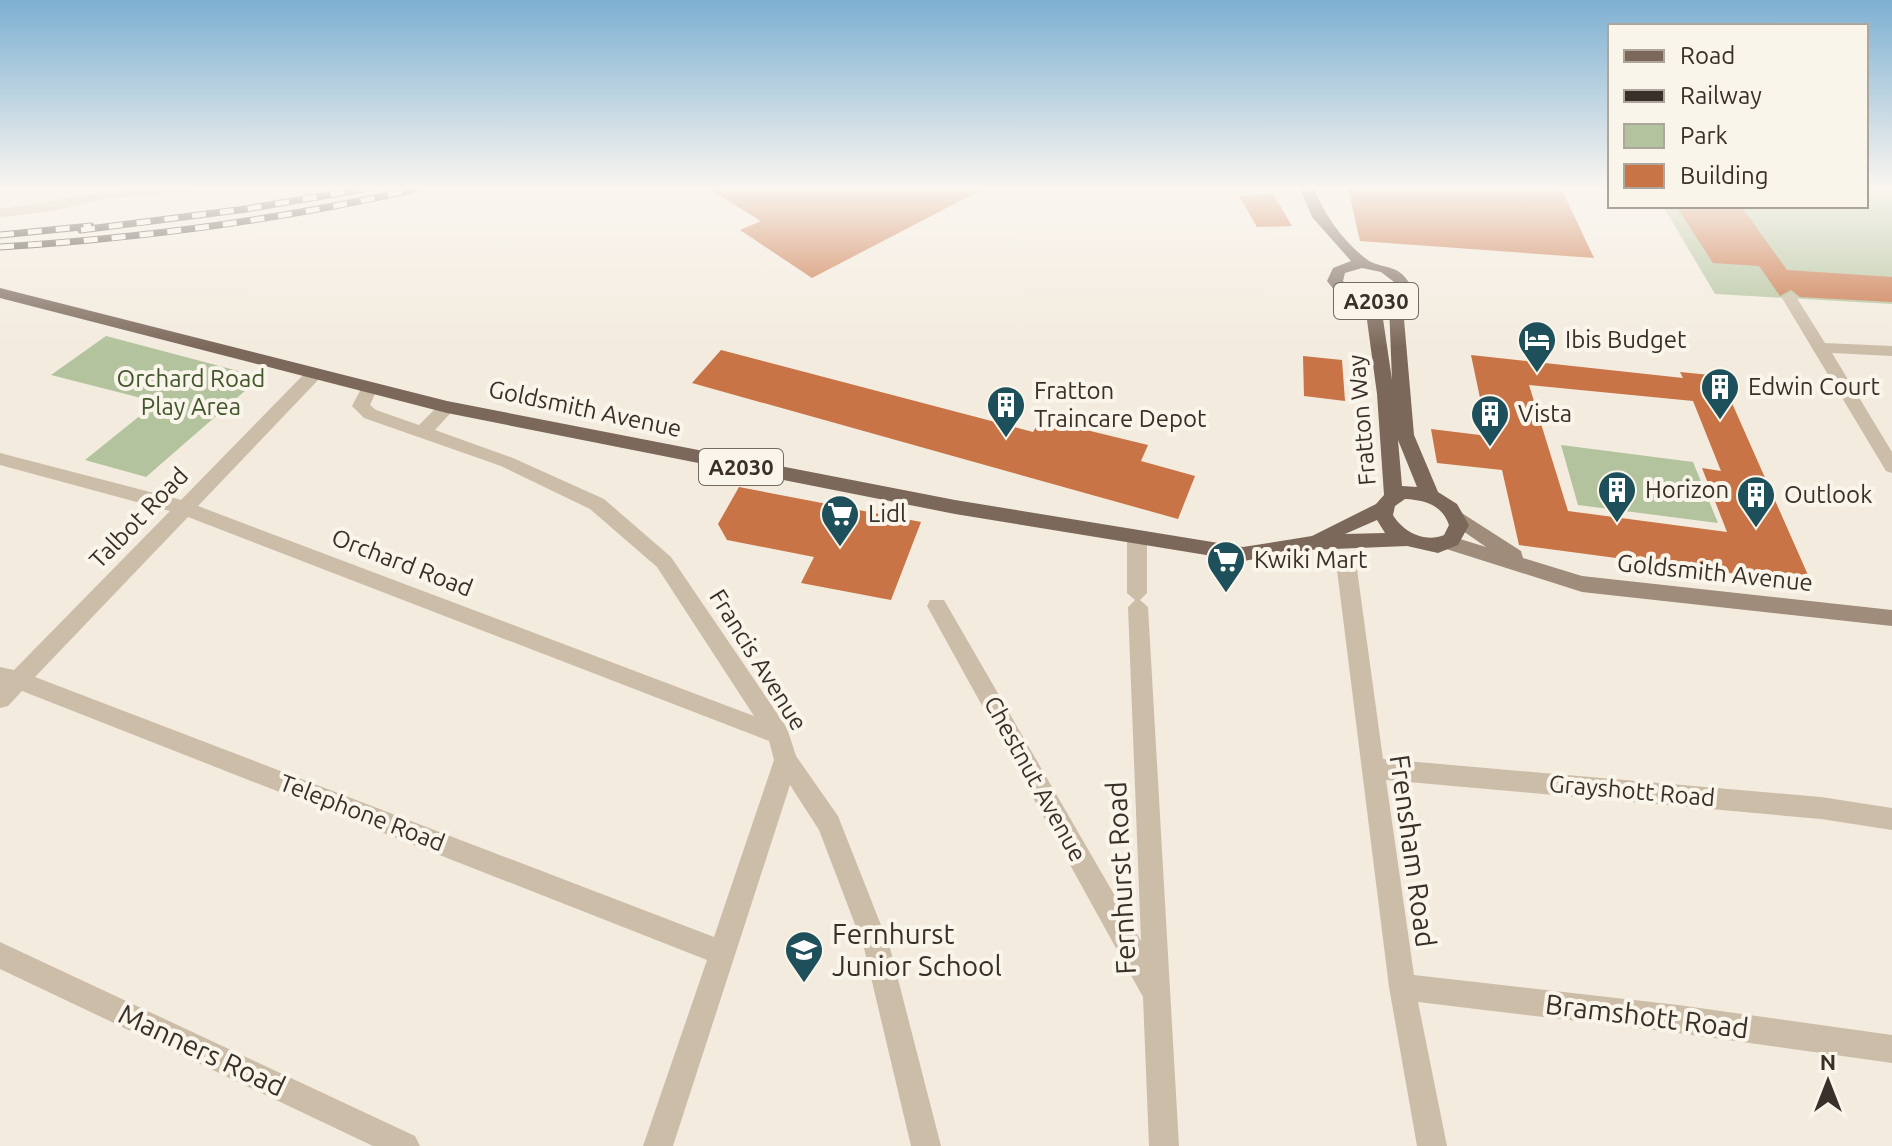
<svg xmlns="http://www.w3.org/2000/svg" width="1892" height="1146" font-family="Ubuntu,sans-serif">
<style>
.green{fill:#b2c39d}
.building{fill:#c87446;fill-rule:evenodd}
.lines{fill:none;stroke-linecap:round;stroke-linejoin:round}
.minor{fill:#ccbda9;fill-rule:evenodd}
.secondary{fill:#9f8c7a;fill-rule:evenodd}
.primary{fill:#7b685a;fill-rule:evenodd}
.rail-casing{stroke:#393029;stroke-width:7}
.rail{stroke:#faf5ea;stroke-width:5;stroke-dasharray:14;stroke-linecap:butt}
.labels{text-anchor:middle;stroke-width:8;stroke-linejoin:round;paint-order:stroke}
.shield{fill:#faf5ea;stroke:#736b63;stroke-width:2}
.shield-label{font-size:22px;font-weight:bold;fill:#393029}
.poi-label{font-size:24px;fill:#393029;stroke:#faf5ea;text-anchor:start}
.park-label{font-size:24px;fill:#43572c;stroke:#faf5ea}
.street-label{font-size:24px;fill:#393029;stroke:#faf5ea}
.near-street-label{font-size:28px;fill:#393029;stroke:#faf5ea}
.near-poi-label{font-size:28px;fill:#393029;stroke:#faf5ea;text-anchor:start}
</style>
<rect width="100%" height="100%" fill="#f3ebde"/>
<!-- green -->
<path class="green" d="M1866,188H1892V304L1715,294L1663,206H1866Z
M106,336L110,337L261,377L146,477L85,460L157,402L51,375Z
M1561,445L1693,462L1718,523L1578,505Z"/>
<!-- building -->
<path class="building" d="M707,188H985L812,278L740,230L761,221Z
M1348,188H1561L1594,258L1360,241Z
M1273,194L1292,226L1257,227L1239,196Z
M1676,206H1741L1787,270L1892,277V302L1800,297L1791,290L1780,296L1759,266L1713,263Z
M721,350L1033,432L1041,419L1148,445L1141,461L1195,476L1178,519L692,383Z
M1471,355L1683,378L1680,372L1720,376L1812,584L1519,545L1502,470L1437,463L1431,429L1488,436ZM1529,385L1693,401L1721,471L1702,468L1727,532L1568,511Z
M1303,356L1342,360L1345,401L1304,396Z
M739,487L921,522L891,600L801,583L814,557L727,540L718,524Z"/>
<g class="lines">
<!-- minor -->
<path class="minor" d="M135,188H201L194,192L107,198L54,211L0,217V209Z
M1790,293L1795,295L1825,343L1892,346V356L1832,353L1892,452V473L1886,471L1782,298Z
M315,368L323,373L321,377L198,506L754,716L657,567L590,509L501,466L364,418L352,406L364,383L370,382L378,387L370,405L376,410L419,425L441,403H453L456,407L435,430L513,458L604,499L671,557L787,728L796,756L838,816L890,948L941,1146H911L864,948L819,830L790,785L673,1146H643L707,960L22,691L8,706L0,708V667L14,670L170,511L0,465V453L181,500L309,369ZM188,517L769,741L774,760L714,937L35,677Z
M1137,531L1147,538V593L1140,600L1148,607L1179,1146H1149L1143,997L927,606L930,600H944L1141,941L1128,607L1135,600L1127,593V538Z
M1346,555L1353,557L1356,562L1383,759L1821,797L1892,808V830L1821,819L1386,780L1414,975L1678,1005L1892,1035V1063L1678,1033L1418,1002L1447,1146H1417L1389,987L1336,562L1339,557Z
M0,942L415,1136L420,1146H373L0,969Z"/>
<!-- secondary -->
<path class="secondary" d="M1457,510L1521,551L1523,558L1582,576L1892,610V626L1582,592L1440,547L1437,542L1447,535L1486,547L1450,522L1447,517Z"/>
<!-- primary -->
<path class="primary" d="M1300,188H1314C1324,214 1342,240 1365,258C1381,271 1398,261 1411,286L1405,296L1404,319L1414,435L1438,492L1457,504L1469,525L1458,545L1438,553L1407,546L1309,550L1243,561L955,514L447,413L0,298V288L447,401L955,500L1243,547L1312,536L1376,504L1384,495L1377,394L1367,320L1353,301L1335,291L1327,281L1333,268L1351,261L1312,217ZM1362,268L1381,272L1394,282L1392,292C1375,303 1355,294 1343,281L1345,273ZM1389,305L1392,380L1383,319L1373,306ZM1398,440L1417,487L1402,486ZM1405,499C1425,500 1442,505 1449,525L1444,535C1425,543 1403,532 1393,515L1395,506ZM1377,520L1385,533L1345,534Z"/>
<defs>
<path id="rail" d="M81,230L246,209L369,188
M0,235L91,226
M0,247C142,238 281,220 420,188"/>
</defs>
<!-- rail casing -->
<use href="#rail" class="rail-casing"/>
<!-- rail -->
<use href="#rail" class="rail"/>
</g>
<!-- sky -->
<linearGradient id="sky" x2="0" y2="1"><stop stop-color="#7db0d2"/><stop offset="0.54" stop-color="#faf6f0"/><stop offset="1" stop-color="#faf6f0" stop-opacity="0"/></linearGradient>
<rect width="1892" height="348" fill="url(#sky)"/>
<!-- icons -->
<defs>
<symbol id="hotel-pin" viewBox="-11 -11 22 30"><path d="M0 17L-7.5 6A9.5 9.5 0 1 1 7.5 6Z" fill="#1d505b" stroke="#faf5ea"/><path d="M-6-4.5h1.5V1H6V5H4.5V3h-9V5H-6ZM-4 0a1.8 1.8 0 1 1 3.6 0ZM.5 0V-2.5h3Q6-2.5 6 0Z" fill="#fff"/></symbol>
<symbol id="building-pin" viewBox="-11 -11 22 30"><path d="M0 17L-7.5 6A9.5 9.5 0 1 1 7.5 6Z" fill="#1d505b" stroke="#faf5ea"/><path d="M-4-6H4V6H1V3H-1V6H-4ZM-2.5-4.3h1.7v1.8h-1.7ZM.8-4.3h1.7v1.8H.8ZM-2.5-1h1.7V.8h-1.7ZM.8-1h1.7V.8H.8Z" fill="#fff"/></symbol>
<symbol id="supermarket-pin" viewBox="-11 -11 22 30"><path d="M0 17L-7.5 6A9.5 9.5 0 1 1 7.5 6Z" fill="#1d505b" stroke="#faf5ea"/><path d="M-6-5.5h2.5l.6 2H6L4.5 2H-2.5L-4.4-4H-6ZM-1.5 3.2a1.3 1.3 0 1 0 .1 0ZM3 3.2a1.3 1.3 0 1 0 .1 0Z" fill="#fff"/></symbol>
<symbol id="school-pin" viewBox="-11 -11 22 30"><path d="M0 17L-7.5 6A9.5 9.5 0 1 1 7.5 6Z" fill="#1d505b" stroke="#faf5ea"/><path d="M0-5L7-2L0 1L-7-2ZM-4 1L0 2.5L4 1V4Q0 6-4 4Z" fill="#fff"/></symbol>
</defs>
<g fill-rule="evenodd">
<use href="#hotel-pin" x="1515" y="318" width="44" height="60"/>
<use href="#building-pin" x="1698" y="365" width="44" height="60"/>
<use href="#building-pin" x="984" y="383" width="44" height="60"/>
<use href="#building-pin" x="1468" y="392" width="44" height="60"/>
<use href="#building-pin" x="1595" y="468" width="44" height="60"/>
<use href="#building-pin" x="1734" y="473" width="44" height="60"/>
<use href="#supermarket-pin" x="818" y="492" width="44" height="60"/>
<use href="#supermarket-pin" x="1204" y="538" width="44" height="60"/>
<use href="#school-pin" x="782" y="928" width="44" height="60"/>
</g>
<g class="labels">
<!-- shield labels -->
<g class="shield">
<rect x="1334" y="283" width="84" height="36" rx="6"/>
<rect x="699" y="449" width="84" height="36" rx="6"/>
</g>
<g class="shield-label">
<text x="1376" y="309">A2030</text>
<text x="741" y="475">A2030</text>
</g>
<!-- poi labels -->
<g class="poi-label">
<text x="1565" y="348">Ibis Budget</text>
<text x="1748" y="395">Edwin Court</text>
<text x="1034" y="399">Fratton<tspan x="1034" dy="28">Traincare Depot</tspan></text>
<text x="1518" y="422">Vista</text>
<text x="1645" y="498">Horizon</text>
<text x="1784" y="503">Outlook</text>
<text x="868" y="522">Lidl</text>
<text x="1254" y="568">Kwiki Mart</text>
</g>
<!-- park labels -->
<g class="park-label">
<text x="191" y="387">Orchard Road<tspan x="191" dy="28">Play Area</tspan></text>
</g>
<!-- street labels -->
<g class="street-label">
<text transform="translate(585 409) rotate(12)" y="8">Goldsmith Avenue</text>
<text transform="translate(1362 420) rotate(-95)" y="8">Fratton Way</text>
<text transform="translate(139 518) rotate(-46)" y="8">Talbot Road</text>
<text transform="translate(402 563) rotate(21)" y="8">Orchard Road</text>
<text transform="translate(1715 573) rotate(6)" y="8">Goldsmith Avenue</text>
<text transform="translate(758 660) rotate(58)" y="8">Francis Avenue</text>
<text transform="translate(1035 779) rotate(61)" y="8">Chestnut Avenue</text>
<text transform="translate(1632 791) rotate(5)" y="8">Grayshott Road</text>
<text transform="translate(362 813) rotate(21)" y="8">Telephone Road</text>
</g>
<!-- near-street labels -->
<g class="near-street-label">
<text transform="translate(1413 851) rotate(82)" y="10">Frensham Road</text>
<text transform="translate(1121 878) rotate(-93)" y="10">Fernhurst Road</text>
<text transform="translate(1647 1016) rotate(7)" y="10">Bramshott Road</text>
<text transform="translate(202 1050) rotate(25)" y="10">Manners Road</text>
</g>
<!-- near-poi labels -->
<g class="near-poi-label">
<text x="832" y="944">Fernhurst<tspan x="832" dy="32">Junior School</tspan></text>
</g>
</g>
<!-- legend -->
<rect x="1608" y="24" width="260" height="184" fill="#faf5ea" stroke="#ada69d" stroke-width="2"/>
<rect x="1624" y="50" width="40" height="12" fill="#7b685a" stroke="#ada69d" stroke-width="2"/>
<text x="1680" y="64" font-size="24" fill="#393029">Road</text>
<rect x="1624" y="90" width="40" height="12" fill="#393029" stroke="#ada69d" stroke-width="2"/>
<text x="1680" y="104" font-size="24" fill="#393029">Railway</text>
<rect x="1624" y="124" width="40" height="24" fill="#b2c39d" stroke="#ada69d" stroke-width="2"/>
<text x="1680" y="144" font-size="24" fill="#393029">Park</text>
<rect x="1624" y="164" width="40" height="24" fill="#c87446" stroke="#ada69d" stroke-width="2"/>
<text x="1680" y="184" font-size="24" fill="#393029">Building</text>
<!-- north arrow -->
<g transform="translate(1828 1082)" stroke="#faf5ea" stroke-width="6" paint-order="stroke">
<path d="M0-6L14 30L0 20L-14 30Z" fill="#393029"/>
<text y="-12" font-size="22" font-weight="bold" text-anchor="middle" fill="#393029">N</text>
</g>
</svg>
